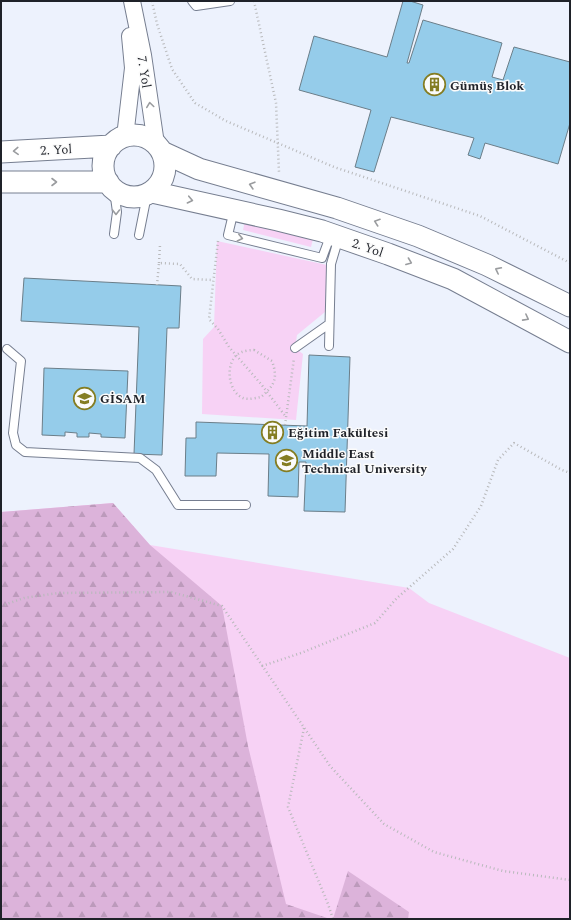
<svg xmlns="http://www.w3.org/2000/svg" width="571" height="920" font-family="Spectral,serif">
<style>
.built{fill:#edf2fd}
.green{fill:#f7d2f5}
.forest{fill:url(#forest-firs)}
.building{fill:#95ccea;stroke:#6b7e89}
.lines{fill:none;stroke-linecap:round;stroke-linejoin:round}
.service-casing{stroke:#767e90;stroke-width:10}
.minor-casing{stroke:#767e90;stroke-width:18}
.tertiary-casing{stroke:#767e90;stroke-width:23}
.path{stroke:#b8b9bb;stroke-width:2.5;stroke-dasharray:1 3;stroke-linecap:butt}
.service{stroke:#fff;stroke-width:8}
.minor{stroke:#fff;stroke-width:16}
.tertiary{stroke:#fff;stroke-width:21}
.oneway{stroke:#9a9c9f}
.labels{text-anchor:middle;stroke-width:3;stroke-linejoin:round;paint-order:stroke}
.street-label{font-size:13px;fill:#1f2229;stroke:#fbfbfb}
.poi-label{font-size:13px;font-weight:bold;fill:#1f2229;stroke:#fbfbfb;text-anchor:start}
</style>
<defs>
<pattern id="forest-firs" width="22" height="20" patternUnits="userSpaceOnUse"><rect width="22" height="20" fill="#dcb3da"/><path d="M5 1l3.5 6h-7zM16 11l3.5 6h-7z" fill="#bc9abb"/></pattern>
</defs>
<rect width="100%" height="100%" fill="#fbfbfb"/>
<!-- built -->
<path class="built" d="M1,1H570V919H1Z"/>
<!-- green -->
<path class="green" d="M245,221L313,239L311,247L243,230Z
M217,241L327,265L325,312L297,335L295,348L303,354L296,420L202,414L203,339L214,327Z
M113,503L150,545L409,588L429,603L570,658V919H1V512Z"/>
<!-- forest -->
<path class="forest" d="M113,503L150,545L222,606L248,746L286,904L330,919H1V512Z
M348,871L409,912L408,919H333Z"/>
<!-- building -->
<path class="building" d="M403,1H410L423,5L407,63H409L423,20L502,43L492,77L503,80L514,47L570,62V123L558,164L485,143L480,159L468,155L474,138L391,117L374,172L355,167L371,110L299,90L314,36L387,57Z
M24,278L181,286L179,328H167L162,455L134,454L139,327L21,321Z
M309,355L350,357L345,512L304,511L306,462H299L298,497L268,496L269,454L217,453L216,476H185L186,438H196V422L307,426Z
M44,368L128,371L125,438L101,437V434L89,433V437H77V433L65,432V436L42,435Z"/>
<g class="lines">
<defs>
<path id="service" d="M192,1L196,6L230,1
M114,190L117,212L114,234
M234,210L228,235L322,258L331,234
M139,235L147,195
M329,346L331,264L339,237
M295,348L329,324
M7,349L21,361L13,433L16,445L25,452L140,458L156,470L178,505H246"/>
<path id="minor" d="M132,1L143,55L156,144
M125,137L133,68L130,36"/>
<path id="tertiary" d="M103 166a31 31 0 1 1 62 0a31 31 0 1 1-62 0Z
M1,152L111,146
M162,152L199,169L337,208L418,236L487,265L570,306
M1,182H108
M152,192L278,220L322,231L388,254L453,279L570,342"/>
</defs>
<!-- service casing -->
<use href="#service" class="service-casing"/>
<!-- minor casing -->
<use href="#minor" class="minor-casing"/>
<!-- tertiary casing -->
<use href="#tertiary" class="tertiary-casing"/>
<!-- path -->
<path class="path" d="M152,1L157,24L172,69L195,103L226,121L334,167L480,216L570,263
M254,1L276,103L279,172
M218,241L209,319L218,329L229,347L261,384L286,417
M159,263L160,245
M157,285L159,263L180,264L192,279L213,280
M254,350L272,361C278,378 275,385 261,397C256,398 248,400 243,398C228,392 225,364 237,355C241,351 249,350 254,350Z
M285,425L294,358
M1,606L24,598L58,593L171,592L222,606L330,766L384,824L434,852L503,871L570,880
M262,666L301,653L375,623L397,598L453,549L481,506L498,460L514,443L562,470L570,473
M304,728L288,807L328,904L333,919"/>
<!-- service -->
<use href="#service" class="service"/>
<!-- minor -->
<use href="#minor" class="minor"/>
<!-- tertiary -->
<use href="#tertiary" class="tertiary"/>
</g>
<!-- one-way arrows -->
<defs><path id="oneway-chevron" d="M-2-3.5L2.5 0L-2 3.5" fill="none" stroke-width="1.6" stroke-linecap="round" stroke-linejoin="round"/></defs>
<g class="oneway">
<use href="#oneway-chevron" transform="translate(150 105) rotate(-98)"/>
<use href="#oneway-chevron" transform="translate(16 151) rotate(177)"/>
<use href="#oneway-chevron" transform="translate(54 182)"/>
<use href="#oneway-chevron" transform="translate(252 185) rotate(-164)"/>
<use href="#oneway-chevron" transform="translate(190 200) rotate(12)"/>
<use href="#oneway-chevron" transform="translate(116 212) rotate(90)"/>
<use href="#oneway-chevron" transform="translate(377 222) rotate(-161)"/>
<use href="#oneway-chevron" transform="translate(240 238) rotate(13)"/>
<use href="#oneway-chevron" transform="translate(409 262) rotate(21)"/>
<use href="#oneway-chevron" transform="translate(498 270) rotate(-153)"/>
<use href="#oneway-chevron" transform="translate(526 318) rotate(28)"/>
</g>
<!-- icons -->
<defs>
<symbol id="building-ring" viewBox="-11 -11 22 22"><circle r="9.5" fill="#fbfbfb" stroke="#847d23" stroke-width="1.5"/><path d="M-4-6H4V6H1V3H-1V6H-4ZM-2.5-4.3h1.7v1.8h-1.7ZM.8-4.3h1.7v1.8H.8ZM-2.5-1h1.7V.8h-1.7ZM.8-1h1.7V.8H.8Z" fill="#847d23"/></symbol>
<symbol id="university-ring" viewBox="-11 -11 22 22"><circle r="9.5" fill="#fbfbfb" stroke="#847d23" stroke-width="1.5"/><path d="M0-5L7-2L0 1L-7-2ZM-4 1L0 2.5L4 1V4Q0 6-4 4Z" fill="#847d23"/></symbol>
</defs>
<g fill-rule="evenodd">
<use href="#building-ring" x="422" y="72" width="25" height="25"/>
<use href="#university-ring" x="72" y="386" width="25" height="25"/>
<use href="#building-ring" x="260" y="420" width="25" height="25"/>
<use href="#university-ring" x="274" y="448" width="25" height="25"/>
</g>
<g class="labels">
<!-- street labels -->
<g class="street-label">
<text transform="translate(145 72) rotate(81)" y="5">7. Yol</text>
<text transform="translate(56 149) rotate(-3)" y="5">2. Yol</text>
<text transform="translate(368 247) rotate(19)" y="5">2. Yol</text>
</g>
<!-- poi labels -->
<g class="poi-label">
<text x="450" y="90">Gümüş Blok</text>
<text x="100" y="403">GİSAM</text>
<text x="288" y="437">Eğitim Fakültesi</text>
<text x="302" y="458">Middle East<tspan x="302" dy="15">Technical University</tspan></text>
</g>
</g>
<!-- border -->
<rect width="571" height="920" fill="none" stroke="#1f2229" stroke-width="4"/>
</svg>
